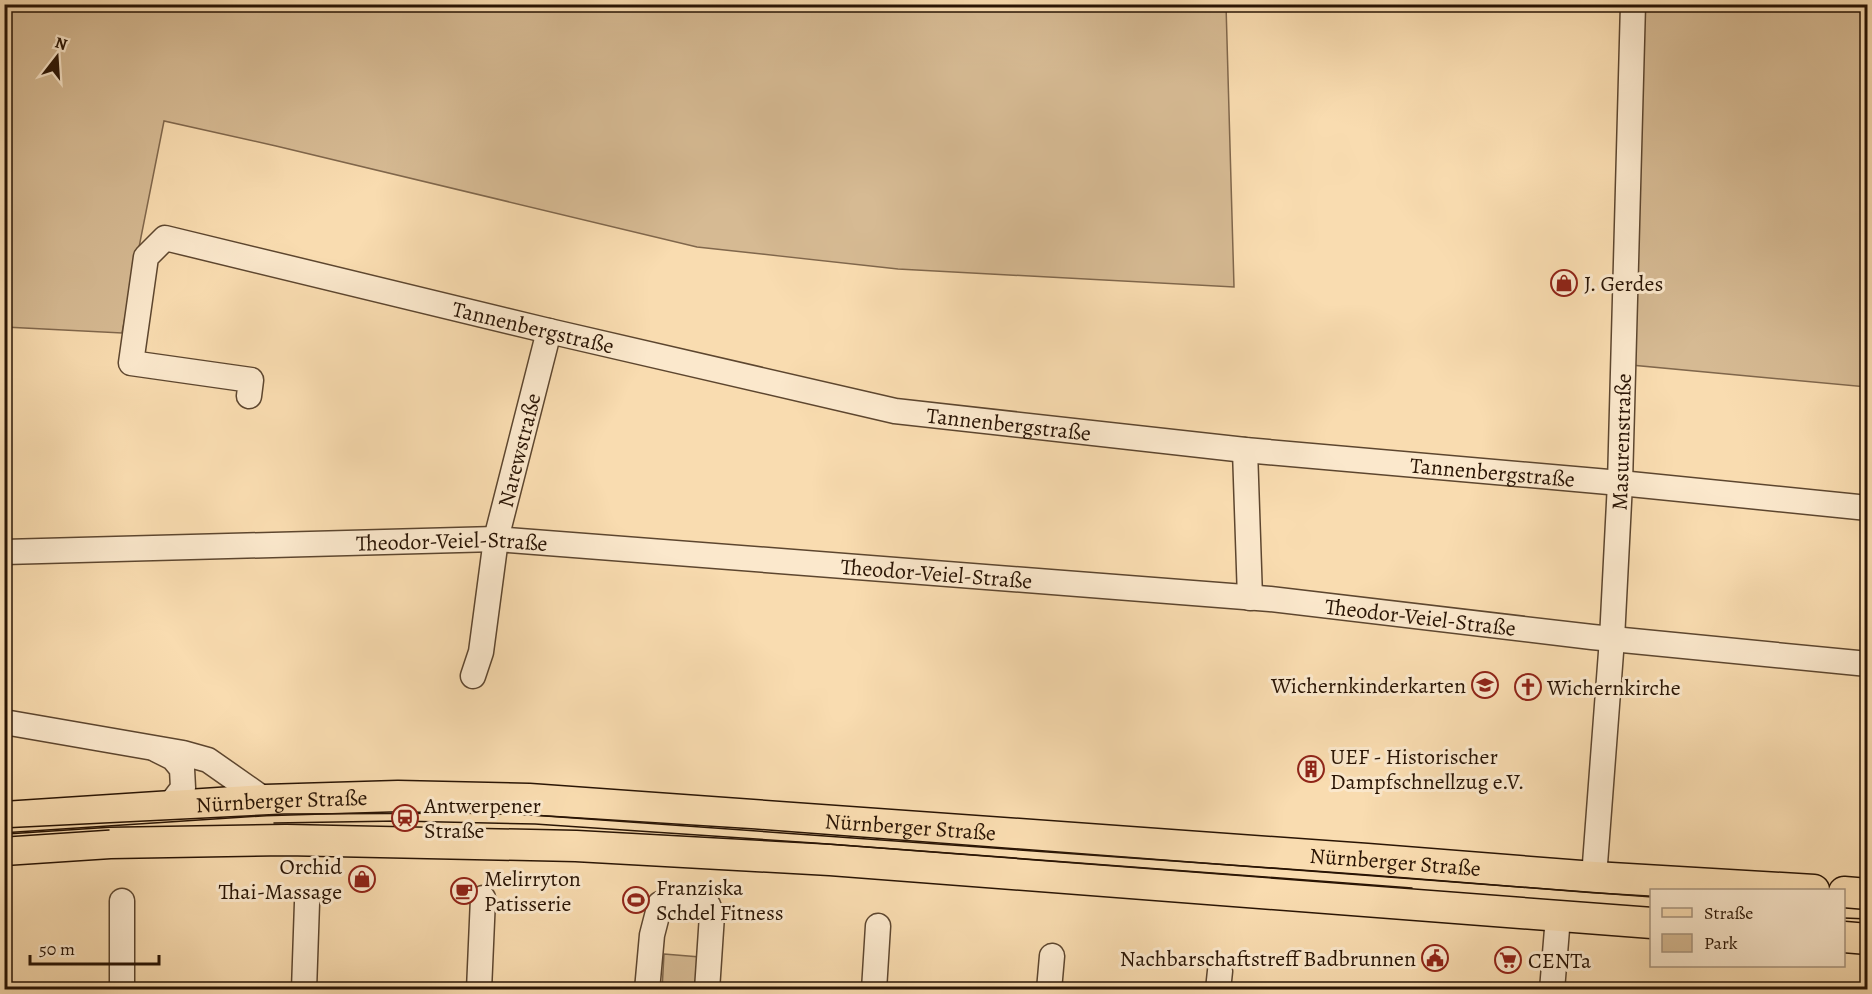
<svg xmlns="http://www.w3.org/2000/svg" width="1872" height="994" font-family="Alegreya,serif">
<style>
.green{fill:#d6ba93;stroke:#80674c;stroke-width:1.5}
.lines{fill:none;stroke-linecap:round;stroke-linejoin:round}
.minor-casing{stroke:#5d462f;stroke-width:27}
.major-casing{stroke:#291404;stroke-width:33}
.minor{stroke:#fbe8cc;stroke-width:24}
.major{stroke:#f9dcb0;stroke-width:30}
.tram{stroke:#291404;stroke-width:1.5}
.labels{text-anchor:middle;stroke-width:6;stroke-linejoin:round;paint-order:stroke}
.poi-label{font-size:22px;fill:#291404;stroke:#fbe8cc;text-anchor:start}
.street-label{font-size:22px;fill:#291404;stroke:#fbe8cc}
</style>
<rect width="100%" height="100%" fill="#f9dcb0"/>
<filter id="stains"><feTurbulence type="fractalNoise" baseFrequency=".00333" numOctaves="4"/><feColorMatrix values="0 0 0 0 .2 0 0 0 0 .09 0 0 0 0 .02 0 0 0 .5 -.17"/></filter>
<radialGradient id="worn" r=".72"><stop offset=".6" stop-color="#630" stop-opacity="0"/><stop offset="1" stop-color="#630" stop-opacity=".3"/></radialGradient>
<!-- green -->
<path class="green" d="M5,5H1226L1234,287L898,269L697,247L276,146L164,121L122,333L5,327Z
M1644,5H1867V387L1631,365Z
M664,954L700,957L697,989L662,990Z"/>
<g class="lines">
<defs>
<g id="minor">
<path id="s1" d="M249,396L251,380L131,363L146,257L165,238L549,331L895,411L1245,450L1620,483L1868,508"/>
<path d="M1245,450L1250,598"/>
<path id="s2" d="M4,552L496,539L1270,599L1592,637L1868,664"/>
<path id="s3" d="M473,676L481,652L496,539L549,331"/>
<path d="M4,722L183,753L208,760L265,800"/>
<path d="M157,750L173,758L182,769L183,788L170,805"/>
<path id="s4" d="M1594,877L1612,639L1620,483L1633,4"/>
<path d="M122,901V990"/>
<path d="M304,990L307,903"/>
<path d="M479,990L483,898"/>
<path d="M647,990L652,935L660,904C676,894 692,897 708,905L712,915L707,990"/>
<path d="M874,990L878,926"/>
<path d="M1049,990L1052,956"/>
<path d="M1218,990L1220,971"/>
<path d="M1552,990L1558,917"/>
</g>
<g id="major">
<path id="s5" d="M4,817L265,800L398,796L529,799L1367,859L1594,877L1814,890"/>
<path d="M4,850L110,843L286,840L576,846L830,860L1652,923"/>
<path d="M1844,892L1868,894"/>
<path d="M1844,937L1868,939"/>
</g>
</defs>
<!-- minor casing -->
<use href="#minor" class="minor-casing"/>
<!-- major casing -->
<use href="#major" class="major-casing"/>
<!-- minor -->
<use href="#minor" class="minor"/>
<!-- major -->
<use href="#major" class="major"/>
<!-- tram -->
<path class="tram" d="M274,823L399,821L535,824L814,843L1412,888
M4,828L284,814L498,813L755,829L1652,897
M4,837L109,830
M1844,918L1868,919"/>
</g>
<!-- icons -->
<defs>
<symbol id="shop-ring" viewBox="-11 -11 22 22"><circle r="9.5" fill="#fbe8cc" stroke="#8f2418" stroke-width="1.5"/><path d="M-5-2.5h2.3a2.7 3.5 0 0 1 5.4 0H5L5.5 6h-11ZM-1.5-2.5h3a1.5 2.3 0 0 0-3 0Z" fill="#8f2418"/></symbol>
<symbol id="school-ring" viewBox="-11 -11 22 22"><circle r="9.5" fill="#fbe8cc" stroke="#8f2418" stroke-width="1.5"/><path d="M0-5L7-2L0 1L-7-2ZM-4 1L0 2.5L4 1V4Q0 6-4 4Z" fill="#8f2418"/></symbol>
<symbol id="church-ring" viewBox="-11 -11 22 22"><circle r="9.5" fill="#fbe8cc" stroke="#8f2418" stroke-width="1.5"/><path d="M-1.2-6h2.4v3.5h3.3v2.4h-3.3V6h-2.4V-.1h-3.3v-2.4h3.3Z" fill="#8f2418"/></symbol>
<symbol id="building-ring" viewBox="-11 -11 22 22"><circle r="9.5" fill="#fbe8cc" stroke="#8f2418" stroke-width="1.5"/><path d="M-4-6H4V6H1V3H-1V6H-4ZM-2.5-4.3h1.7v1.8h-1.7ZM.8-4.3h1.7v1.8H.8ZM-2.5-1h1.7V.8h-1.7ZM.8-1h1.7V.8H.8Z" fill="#8f2418"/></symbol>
<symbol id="station-ring" viewBox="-11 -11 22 22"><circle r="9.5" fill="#fbe8cc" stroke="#8f2418" stroke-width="1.5"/><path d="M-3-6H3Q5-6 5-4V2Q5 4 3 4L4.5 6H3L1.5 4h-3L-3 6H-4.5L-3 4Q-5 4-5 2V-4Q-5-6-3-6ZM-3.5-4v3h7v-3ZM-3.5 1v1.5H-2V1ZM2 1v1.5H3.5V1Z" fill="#8f2418"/></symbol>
<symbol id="cafe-ring" viewBox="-11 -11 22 22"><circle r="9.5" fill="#fbe8cc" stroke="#8f2418" stroke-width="1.5"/><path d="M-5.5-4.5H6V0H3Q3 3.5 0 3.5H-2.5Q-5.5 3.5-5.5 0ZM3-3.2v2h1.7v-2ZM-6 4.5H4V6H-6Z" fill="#8f2418"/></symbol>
<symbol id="stadium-ring" viewBox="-11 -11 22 22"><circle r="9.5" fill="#fbe8cc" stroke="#8f2418" stroke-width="1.5"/><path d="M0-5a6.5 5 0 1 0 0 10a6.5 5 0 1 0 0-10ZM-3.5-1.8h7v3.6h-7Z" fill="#8f2418"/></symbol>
<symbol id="civic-ring" viewBox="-11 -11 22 22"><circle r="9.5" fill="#fbe8cc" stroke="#8f2418" stroke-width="1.5"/><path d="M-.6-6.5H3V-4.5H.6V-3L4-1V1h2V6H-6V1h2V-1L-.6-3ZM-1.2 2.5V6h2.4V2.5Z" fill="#8f2418"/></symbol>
<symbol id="supermarket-ring" viewBox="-11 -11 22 22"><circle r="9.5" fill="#fbe8cc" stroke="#8f2418" stroke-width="1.5"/><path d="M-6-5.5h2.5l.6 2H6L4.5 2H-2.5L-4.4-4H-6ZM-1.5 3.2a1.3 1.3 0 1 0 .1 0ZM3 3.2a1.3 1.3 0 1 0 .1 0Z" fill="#8f2418"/></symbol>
</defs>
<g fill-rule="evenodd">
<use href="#shop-ring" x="1549" y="268" width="30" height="30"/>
<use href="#school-ring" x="1470" y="670" width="30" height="30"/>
<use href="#church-ring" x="1513" y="672" width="30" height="30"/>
<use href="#building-ring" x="1296" y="754" width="30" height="30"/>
<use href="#station-ring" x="390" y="803" width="30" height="30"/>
<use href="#shop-ring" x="347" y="864" width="30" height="30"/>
<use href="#cafe-ring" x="449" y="876" width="30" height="30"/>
<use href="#stadium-ring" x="621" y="885" width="30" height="30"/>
<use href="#civic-ring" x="1420" y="943" width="30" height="30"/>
<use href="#supermarket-ring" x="1493" y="945" width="30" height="30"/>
</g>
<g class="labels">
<!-- poi labels -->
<g class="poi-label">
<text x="1584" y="291">J. Gerdes</text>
<text x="1466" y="693" text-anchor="end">Wichernkinderkarten</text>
<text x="1547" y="695">Wichernkirche</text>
<text x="1330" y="764">UEF - Historischer<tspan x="1330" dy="25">Dampfschnellzug e.V.</tspan></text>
<text x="424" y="813">Antwerpener<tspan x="424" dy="25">Straße</tspan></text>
<text x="342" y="874" text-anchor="end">Orchid<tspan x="342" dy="25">Thai-Massage</tspan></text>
<text x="484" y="886">Melirryton<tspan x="484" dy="25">Patisserie</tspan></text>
<text x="656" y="895">Franziska<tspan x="656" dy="25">Schdel Fitness</tspan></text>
<text x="1416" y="966" text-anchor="end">Nachbarschaftstreff Badbrunnen</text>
<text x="1528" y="968">CENTa</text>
</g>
<!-- street labels -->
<g class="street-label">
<text dy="8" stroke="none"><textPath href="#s1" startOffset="650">Tannenbergstraße</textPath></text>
<text dy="8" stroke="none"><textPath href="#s1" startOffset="1136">Tannenbergstraße</textPath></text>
<text dy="8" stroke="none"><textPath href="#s4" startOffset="436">Masurenstraße</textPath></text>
<text dy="8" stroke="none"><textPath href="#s3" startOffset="231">Narewstraße</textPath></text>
<text dy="8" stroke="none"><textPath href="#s1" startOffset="1622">Tannenbergstraße</textPath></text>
<text dy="8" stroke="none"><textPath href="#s2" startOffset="448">Theodor-Veiel-Straße</textPath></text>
<text dy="8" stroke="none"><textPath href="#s2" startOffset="934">Theodor-Veiel-Straße</textPath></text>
<text dy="8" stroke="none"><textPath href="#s2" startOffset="1420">Theodor-Veiel-Straße</textPath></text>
<text dy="8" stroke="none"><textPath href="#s5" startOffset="278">Nürnberger Straße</textPath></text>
<text dy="8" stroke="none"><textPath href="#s5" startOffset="908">Nürnberger Straße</textPath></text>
<text dy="8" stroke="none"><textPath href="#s5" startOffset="1394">Nürnberger Straße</textPath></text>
</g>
</g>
<!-- margin -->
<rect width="1872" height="994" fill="none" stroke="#f9dcb0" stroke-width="24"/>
<rect x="6" y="6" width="1860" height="982" fill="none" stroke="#291404" stroke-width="3"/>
<rect x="12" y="12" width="1848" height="970" fill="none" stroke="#291404" stroke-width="1.5"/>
<!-- legend -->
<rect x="1650" y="889" width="195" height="78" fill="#fbe8cc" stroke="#a7937c" stroke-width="1.5"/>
<rect x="1662" y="908" width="30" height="9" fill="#f9dcb0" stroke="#a7937c" stroke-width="1.5"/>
<text x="1704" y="919" font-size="18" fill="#291404">Straße</text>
<rect x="1662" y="934" width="30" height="18" fill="#d6ba93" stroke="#a7937c" stroke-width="1.5"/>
<text x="1704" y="949" font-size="18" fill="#291404">Park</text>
<!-- north arrow -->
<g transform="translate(57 57) rotate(17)" stroke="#fbe8cc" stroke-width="4.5" paint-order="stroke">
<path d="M0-4.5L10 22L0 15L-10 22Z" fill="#291404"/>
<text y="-9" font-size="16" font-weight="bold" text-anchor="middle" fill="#291404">N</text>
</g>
<!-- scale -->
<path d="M30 955v9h129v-9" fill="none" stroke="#291404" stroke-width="3"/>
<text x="39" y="955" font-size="18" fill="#291404" stroke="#fbe8cc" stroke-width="4.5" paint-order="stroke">50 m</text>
<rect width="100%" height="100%" filter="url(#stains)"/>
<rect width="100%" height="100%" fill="url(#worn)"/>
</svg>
